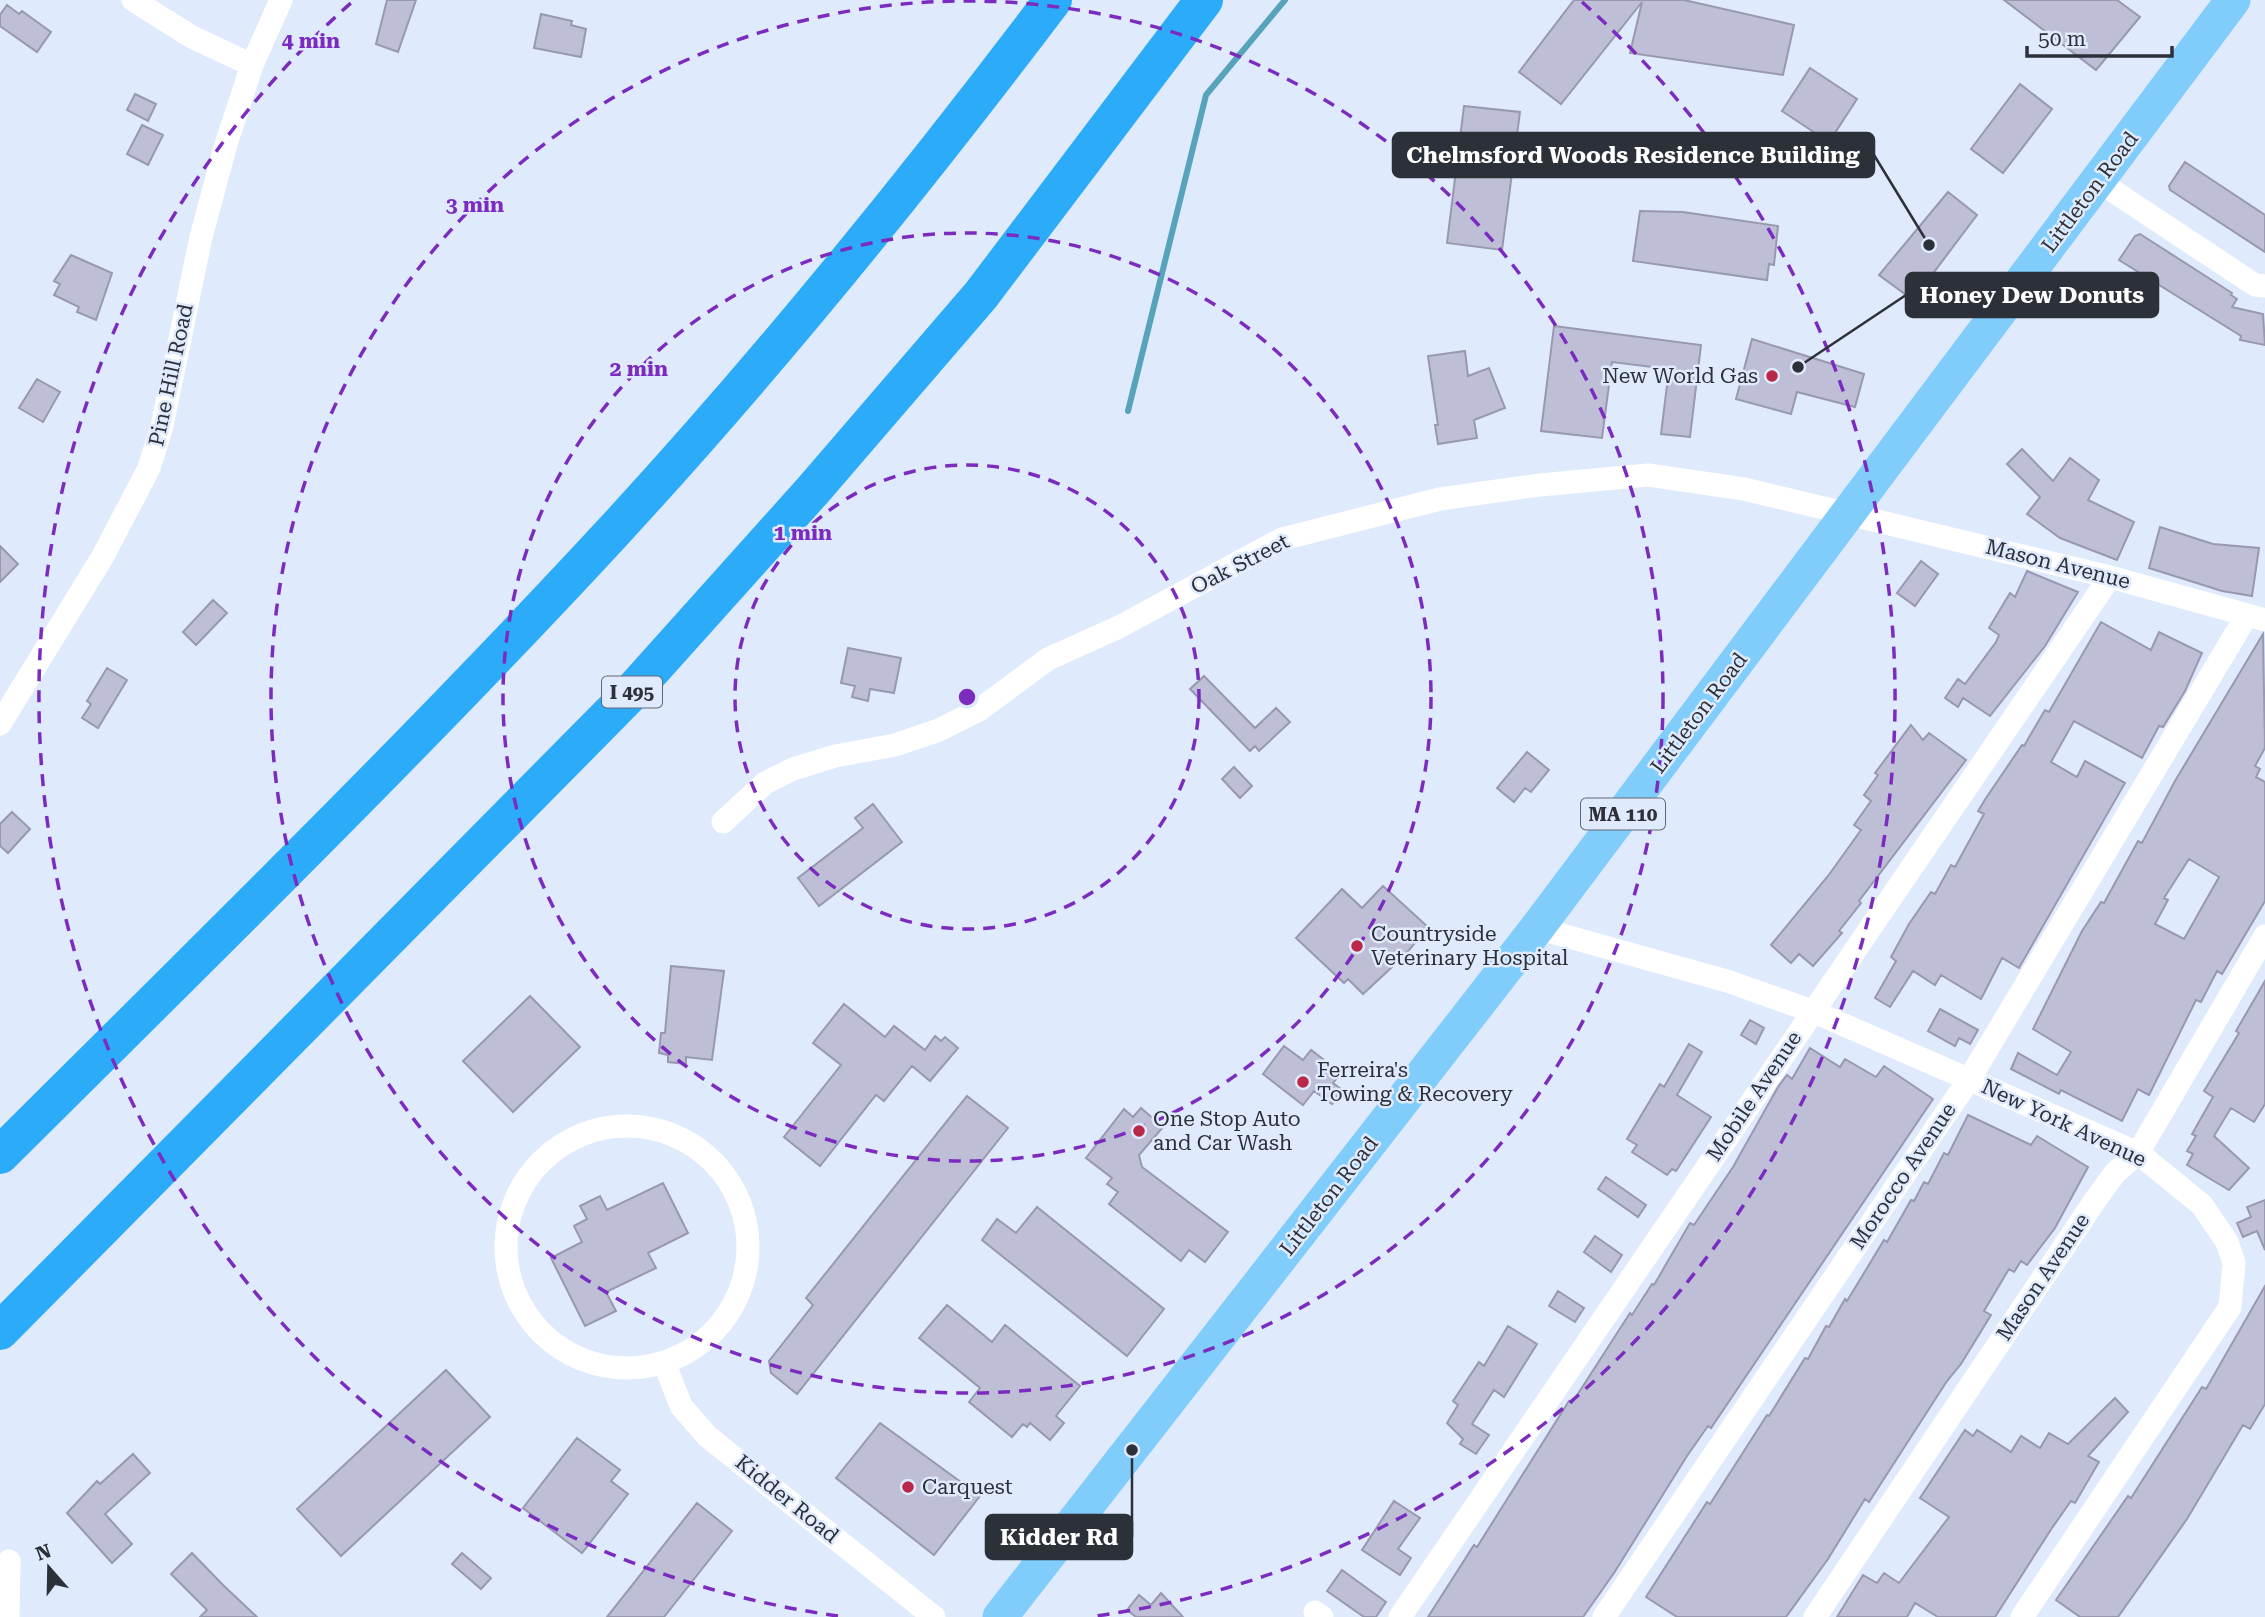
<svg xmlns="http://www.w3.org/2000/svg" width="2265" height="1617" font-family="'Roboto Serif',serif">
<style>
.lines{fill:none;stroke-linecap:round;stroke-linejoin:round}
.stream{stroke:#56a3bb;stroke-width:6}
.building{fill:#bebed7;stroke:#9998b1;stroke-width:2;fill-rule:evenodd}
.street{stroke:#fff;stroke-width:23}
.primary{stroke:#80cdfb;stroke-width:35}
.highway{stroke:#2cabf9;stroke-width:38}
.ring{fill:none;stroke:#7b2cbf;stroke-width:3.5;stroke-dasharray:12 9}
.poi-dot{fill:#b92849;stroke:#e0eafd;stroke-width:2.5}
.labels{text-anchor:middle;stroke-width:5;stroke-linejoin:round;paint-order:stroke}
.shield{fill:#e0eafd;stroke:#626874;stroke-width:2}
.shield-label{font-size:19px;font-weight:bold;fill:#2c3039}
.street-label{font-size:21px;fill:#2c3039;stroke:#e0eafd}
.poi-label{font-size:21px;fill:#2c3039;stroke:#e0eafd;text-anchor:start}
.centre{fill:#7b2cbf;stroke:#e0eafd;stroke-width:3.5}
.ring-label{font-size:21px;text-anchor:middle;font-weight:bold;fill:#7b2cbf;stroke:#e0eafd;stroke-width:5;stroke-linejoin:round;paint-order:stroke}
.leader{fill:none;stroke:#2c3039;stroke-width:2.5}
.callout-dot{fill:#2c3039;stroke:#e0eafd;stroke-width:2.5}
.callout{fill:#2c3039;stroke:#2c3039;stroke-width:2.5}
.callout-label{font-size:23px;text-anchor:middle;font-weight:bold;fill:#fff}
</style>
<rect width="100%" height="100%" fill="#e0eafd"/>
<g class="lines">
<!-- stream -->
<path class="stream" d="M1128,411L1206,95L1285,0"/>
</g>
<!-- building -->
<path class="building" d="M387,0H416L398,52L376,44Z
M1574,0H1684L1794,25L1783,75L1630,53L1642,2L1561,104L1519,72Z
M2004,0H2117L2140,17L2096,70Z
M7,5L19,14L22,11L51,32L37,52L0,26V15Z
M541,14L572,21L571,25L586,29L581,57L534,48Z
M1810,68L1857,99L1829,142L1782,111Z
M2020,84L2052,109L2003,173L1971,149Z
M135,94L156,104L148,121L127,110Z
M1464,106L1520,112L1502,250L1447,243Z
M142,125L163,135L148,165L127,154Z
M2185,162L2265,215V252L2170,190L2169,186Z
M1948,192L1977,215L1913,300L1879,275Z
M1640,211L1683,212L1778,226L1774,265L1769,264L1767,280L1633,261Z
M2140,234L2232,293L2231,295L2237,299L2232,307L2263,314L2265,345L2240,340L2241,336L2119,260L2135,236Z
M71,255L112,273L96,320L77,312L79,307L54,295L60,284L54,281Z
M1554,326L1701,345L1690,437L1661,434L1669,369L1612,362L1602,438L1541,431Z
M1752,339L1864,374L1855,407L1797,392L1791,414L1736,399Z
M1465,351L1468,376L1489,368L1505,408L1474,420L1477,438L1438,444L1435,425H1438L1428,356Z
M37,379L60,392L43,422L19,408Z
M2022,449L2053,481L2070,458L2099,480L2088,500L2134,522L2117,560L2060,538L2027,514L2040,497L2007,464Z
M2160,527L2213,544L2259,548L2252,596L2222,591L2149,568Z
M0,546L18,564L0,582Z
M1921,561L1938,574L1915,606L1897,593Z
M2027,571L2078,592L2045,646L1990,716L1963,698L1958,707L1945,698L1958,679L1965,684L1996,642L1999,635L1989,628L2010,593L2015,597Z
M213,600L227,613L196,645L183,632Z
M2101,622L2151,650L2159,632L2202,653L2185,691L2163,727L2159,726L2142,758L2074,721L2051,762L2077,777L2085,761L2125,783L2019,968L2002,958L1981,999L1941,975L1935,985L1913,971L1890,1007L1875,998L1896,961L1891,957L1909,924L1931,892L1935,894L1951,865L1955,867L1984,814L1978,811L1986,798L2022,745L2024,746L2045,710L2049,712Z
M2263,634L2265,748L2255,766L2260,769L2256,777L2265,782V901L2222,974L2217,971L2201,1002L2196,1000L2149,1095L2138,1089L2122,1121L2061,1090L2059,1094L2011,1069L2018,1053L2057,1075L2071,1052L2033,1029L2082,931L2101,902L2104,903L2138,841L2142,843L2175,781ZM2189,859L2219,877L2184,939L2155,924L2168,900L2164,898Z
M848,648L901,658L894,693L870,689L868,701L852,697L855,686L841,683Z
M107,668L127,680L98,728L82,718L91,704L87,701Z
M1204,676L1255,728L1276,708L1290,722L1259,751L1255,746L1250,751L1190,689Z
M1911,725L1923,740L1929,733L1966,760L1859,901L1861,903L1839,931L1842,933L1813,966L1799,954L1791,963L1771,945L1828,876L1861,830L1854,825L1871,801L1864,795L1878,775L1875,773Z
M1527,752L1549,770L1531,792L1525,788L1514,802L1497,788Z
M1234,767L1252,786L1240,798L1222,779Z
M873,804L902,842L819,906L798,878L863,828L855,818Z
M12,812L30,829L8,853L0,846V824Z
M1383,886L1428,927L1405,955L1363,994L1348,979L1344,983L1296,938L1342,889L1362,908Z
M671,966L724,971L712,1060L686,1057V1064L668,1062V1055L659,1053L661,1033H665Z
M2265,981V1104L2254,1122L2231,1108L2214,1136L2249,1168L2229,1190L2187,1165L2193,1154L2187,1151L2196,1136L2192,1134L2213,1097L2204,1091L2239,1033L2236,1031Z
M530,996L580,1047L513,1112L463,1061Z
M844,1004L885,1037L894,1026L925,1050L935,1036L941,1041L945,1037L958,1048L930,1081L912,1066L884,1101L876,1095L820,1166L784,1137L841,1065L813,1043Z
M1940,1009L1978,1030L1970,1044L1959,1038L1955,1046L1928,1031Z
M1750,1020L1764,1028L1756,1044L1741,1035Z
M1689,1044L1702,1052L1677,1095L1711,1117L1676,1171L1672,1169L1667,1175L1632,1152L1637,1145L1627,1139L1660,1084L1664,1087Z
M1284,1046L1303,1060L1311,1050L1341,1073L1333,1083L1342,1090L1332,1104L1314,1091L1303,1105L1263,1074Z
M1810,1048L1840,1067L1845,1059L1876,1077L1884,1066L1933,1099L1711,1428L1708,1426L1687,1456L1614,1573L1583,1617H1428L1474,1545L1477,1547L1569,1401L1572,1403L1630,1313L1632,1315L1652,1284L1654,1285L1690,1223L1694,1225L1733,1167L1778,1087L1787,1075L1792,1079Z
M967,1096L1008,1128L797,1394L771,1373L769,1361L813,1305L806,1298Z
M1141,1108L1163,1127L1139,1155L1142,1167L1228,1232L1205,1262L1189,1250L1181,1261L1109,1204L1118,1192L1107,1184L1112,1178L1086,1158L1124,1109L1133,1117Z
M1968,1115L2031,1145L2037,1136L2088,1167L2055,1228L2027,1265L2021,1261L2014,1272L2009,1269L1984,1311L1991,1315L1961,1364L1947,1381L1869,1502L1865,1499L1828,1559L1786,1617H1677L1646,1597L1707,1502L1710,1504L1767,1415L1769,1416L1805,1358L1808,1359L1826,1326L1829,1327L1845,1299L1847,1301L1884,1240L1887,1242L1911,1200L1914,1201L1924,1182L1928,1184L1944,1153L1948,1155Z
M1606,1177L1646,1205L1638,1217L1598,1189Z
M663,1183L688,1233L648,1253L656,1268L606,1292L616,1311L585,1326L551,1258L582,1242L574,1226L587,1219L580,1206L600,1196L607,1210Z
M2265,1200V1250L2257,1231L2243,1237L2237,1223L2251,1217L2247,1207Z
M1037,1207L1164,1309L1127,1356L982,1240L997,1219L1016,1233Z
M1595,1236L1622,1255L1611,1272L1584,1252Z
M2265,1286V1404L2250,1429L2243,1425L2187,1519L2118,1617H2080L2056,1600L2128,1496L2131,1498L2202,1387L2206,1389Z
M1558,1291L1584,1308L1575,1322L1549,1306Z
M947,1305L992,1342L1005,1325L1080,1386L1056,1416L1064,1423L1050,1440L1030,1423L1027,1427L1023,1424L1012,1437L969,1402L980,1388L919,1338Z
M1508,1326L1537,1344L1504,1397L1494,1390L1472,1424L1489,1435L1476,1454L1460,1444L1463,1439L1447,1423L1458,1405L1453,1401L1479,1362L1484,1366Z
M446,1370L490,1417L341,1556L297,1509Z
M2115,1398L2128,1412L2088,1456L2099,1462L2075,1503L2071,1501L2052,1528L1995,1617H1938L1915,1603L1907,1617H1837L1863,1575L1877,1583L1884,1573L1899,1583L1949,1517L1920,1498L1965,1430L1973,1436L1977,1430L2011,1452L2021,1436L2040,1448L2049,1433L2068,1444Z
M880,1423L980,1496L934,1555L836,1478Z
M577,1438L620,1470L611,1481L628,1494L582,1553L523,1508Z
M133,1454L150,1473L105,1514L132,1544L112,1563L67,1513L97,1481L100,1484Z
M1394,1501L1420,1518L1398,1549L1411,1558L1400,1575L1362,1550Z
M697,1503L732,1531L664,1617H607Z
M192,1553L223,1585L257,1617H200L207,1610L171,1574Z
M462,1553L491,1578L481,1589L452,1564Z
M1342,1570L1386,1602L1376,1617H1364L1327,1591Z
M1161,1593L1183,1617H1136L1127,1610L1139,1595L1151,1605Z"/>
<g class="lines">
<!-- street -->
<path class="street" d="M133,0L192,37L252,65
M2098,181L2255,285L2265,286
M0,724L103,556L149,468L162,426L201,237L226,144L252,65L281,0
M723,822L765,783L793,769L835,756L895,745L939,730L979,710L1048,659L1119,627L1282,539L1440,499L1540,485L1648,475L1744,489L2110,577L2265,620
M1537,928L1727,981L1812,1011L2138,1153L2202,1205L2227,1242L2234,1263L2230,1307L2022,1617
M506 1247a121 121 0 1 1 242 0a121 121 0 1 1-242 0Z
M664,1362L681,1406L707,1436L934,1617
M1315,1612L1322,1617
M8,1617L9,1561
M1400,1617L2110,577
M1604,1617L1970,1078L2247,615
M1815,1617L2096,1199L2115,1173L2138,1153L2265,936"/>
<!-- primary -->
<path class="primary" d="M1000,1617L1537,928L2233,0"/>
<!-- highway -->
<path class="highway" d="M0,1155C206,950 415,746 612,533C769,363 914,184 1053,0
M0,1331L631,693L814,489L981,295L1204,0"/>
</g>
<!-- distance rings -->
<g class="ring">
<circle cx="967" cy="697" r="232"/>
<circle cx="967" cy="697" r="464"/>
<circle cx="967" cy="697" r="696"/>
<path d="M838 1616A928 928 0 0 1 352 2M1582 2A928 928 0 0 1 1096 1616"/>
</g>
<!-- markers -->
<g class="poi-dot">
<circle cx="1772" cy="376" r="7"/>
<circle cx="1357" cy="946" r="7"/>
<circle cx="1303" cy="1082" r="7"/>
<circle cx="1139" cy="1131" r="7"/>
<circle cx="908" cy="1487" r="7"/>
</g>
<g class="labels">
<!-- shield labels -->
<g class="shield">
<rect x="602" y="676.5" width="60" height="31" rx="5"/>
<rect x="1581" y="798.5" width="84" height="31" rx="5"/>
</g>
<g class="shield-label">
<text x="632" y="699">I 495</text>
<text x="1623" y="821">MA 110</text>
</g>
<!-- street labels -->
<g class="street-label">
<text transform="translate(2090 192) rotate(-53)" y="7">Littleton Road</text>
<text transform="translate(171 375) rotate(-78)" y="7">Pine Hill Road</text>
<text transform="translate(1240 564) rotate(-27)" y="7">Oak Street</text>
<text transform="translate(2058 564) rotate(14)" y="7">Mason Avenue</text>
<text transform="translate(1699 713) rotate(-53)" y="7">Littleton Road</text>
<text transform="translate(1754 1096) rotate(-56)" y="7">Mobile Avenue</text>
<text transform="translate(2064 1123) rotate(25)" y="7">New York Avenue</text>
<text transform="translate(1903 1176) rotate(-56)" y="7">Morocco Avenue</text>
<text transform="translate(1329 1196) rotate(-52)" y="7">Littleton Road</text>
<text transform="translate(2043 1277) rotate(-56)" y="7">Mason Avenue</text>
<text transform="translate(787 1499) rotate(39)" y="7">Kidder Road</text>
</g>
<!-- poi labels -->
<g class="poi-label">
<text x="1758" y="383" text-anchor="end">New World Gas</text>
<text x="1371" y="941">Countryside<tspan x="1371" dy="24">Veterinary Hospital</tspan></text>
<text x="1317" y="1077">Ferreira's<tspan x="1317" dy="24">Towing &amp; Recovery</tspan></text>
<text x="1153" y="1126">One Stop Auto<tspan x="1153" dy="24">and Car Wash</tspan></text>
<text x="922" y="1494">Carquest</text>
</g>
</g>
<circle cx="967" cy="697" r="10" class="centre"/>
<g class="ring-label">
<text x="311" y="48">4 min</text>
<text x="475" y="212">3 min</text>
<text x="639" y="376">2 min</text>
<text x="803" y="540">1 min</text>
</g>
<!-- callouts -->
<path class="leader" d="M1929 245L1874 155M1798 367L1906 295M1132 1450L1132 1537"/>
<g class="callout-dot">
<circle cx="1929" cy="245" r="7"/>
<circle cx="1798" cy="367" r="7"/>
<circle cx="1132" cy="1450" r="7"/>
</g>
<g class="callout">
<rect x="1393" y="133" width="481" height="44" rx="7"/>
<rect x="1906" y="273" width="252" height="44" rx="7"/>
<rect x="986" y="1515" width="146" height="44" rx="7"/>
</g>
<g class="callout-label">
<text x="1633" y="163">Chelmsford Woods Residence Building</text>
<text x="2032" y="303">Honey Dew Donuts</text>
<text x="1059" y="1545">Kidder Rd</text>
</g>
<!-- north arrow -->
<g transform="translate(49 1568) rotate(340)" stroke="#e0eafd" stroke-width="5" paint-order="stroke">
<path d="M0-5L12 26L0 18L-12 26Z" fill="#2c3039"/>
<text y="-10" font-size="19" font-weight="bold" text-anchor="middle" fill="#2c3039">N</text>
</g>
<!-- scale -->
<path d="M2027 46v10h145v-10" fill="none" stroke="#2c3039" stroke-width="3.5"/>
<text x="2038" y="46" font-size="21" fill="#2c3039" stroke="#e0eafd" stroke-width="5" paint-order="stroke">50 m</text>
</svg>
